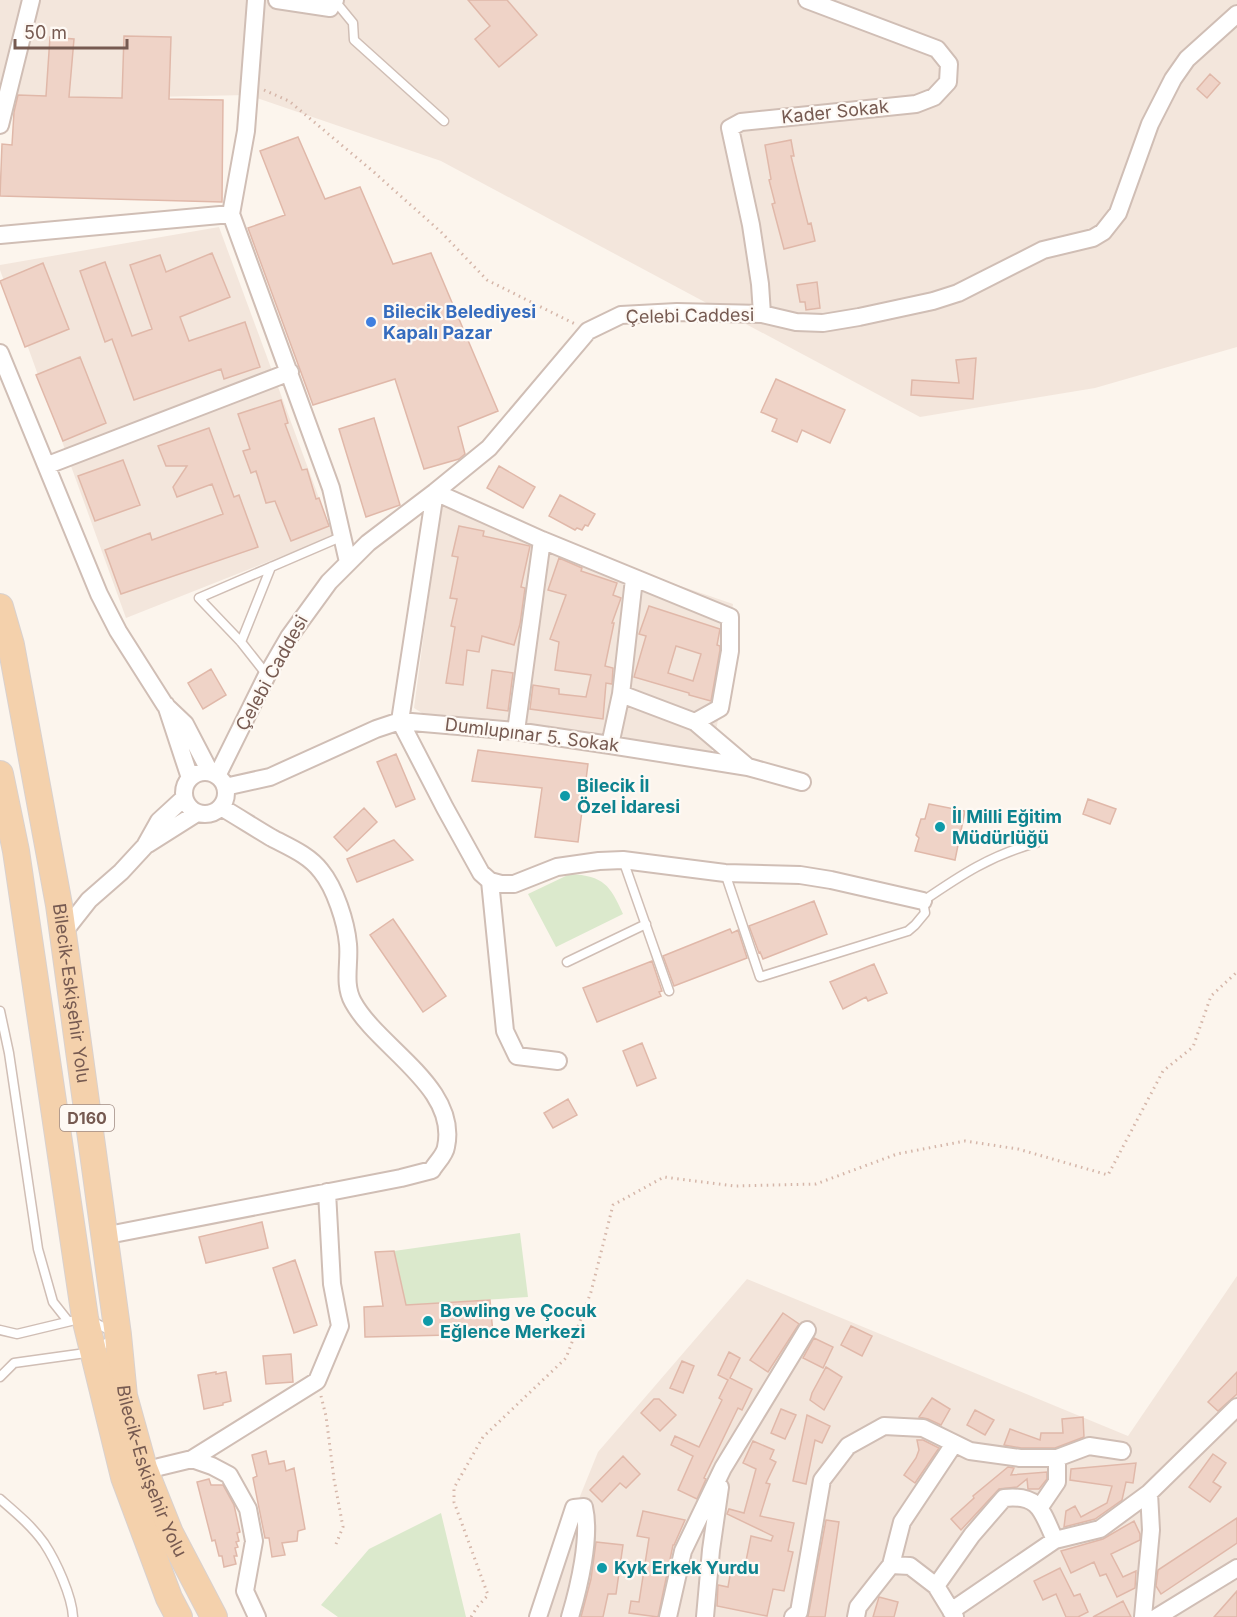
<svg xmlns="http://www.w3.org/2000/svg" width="1237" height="1617" font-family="Inter,sans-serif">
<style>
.residential{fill:#f3e6dc}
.green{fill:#dbe9cc}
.building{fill:#efd3c7;stroke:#e0b8a9;stroke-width:1.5;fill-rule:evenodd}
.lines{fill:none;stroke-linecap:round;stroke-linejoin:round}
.service-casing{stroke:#d0beb5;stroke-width:11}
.minor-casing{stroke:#d0beb5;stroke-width:20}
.primary-casing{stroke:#d9d1ce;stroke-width:28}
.path{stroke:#d5b6a9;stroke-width:3;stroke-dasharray:1.5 4.5;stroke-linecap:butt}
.service{stroke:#fff;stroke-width:8}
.minor{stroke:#fff;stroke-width:16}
.primary{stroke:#f4d1ac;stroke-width:26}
.shop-dot{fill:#3f7fe0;stroke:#fef9f4;stroke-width:2}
.culture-dot{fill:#0f9aa8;stroke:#fef9f4;stroke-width:2}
.labels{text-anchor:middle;stroke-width:4.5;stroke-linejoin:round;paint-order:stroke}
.shield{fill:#fef9f4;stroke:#9f8a82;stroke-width:1.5}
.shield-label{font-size:16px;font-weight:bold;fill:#765a51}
.street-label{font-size:18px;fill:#765a51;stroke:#fef9f4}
.shop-label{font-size:18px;font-weight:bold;fill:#366cbe;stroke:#fef9f4;text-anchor:start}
.culture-label{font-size:18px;font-weight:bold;fill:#0d838f;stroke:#fef9f4;text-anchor:start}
</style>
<rect width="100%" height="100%" fill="#fcf5ed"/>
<!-- residential -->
<path class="residential" d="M0,0H1237V347L1095,388L920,417L441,161L248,95L0,100Z
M219,227L333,536L126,618L0,270V265Z
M441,504L733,604L719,715L710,761L440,724L414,708Z
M1237,1276V1617H531L598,1452L747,1279L1128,1436Z"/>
<!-- green -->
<path class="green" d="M570,874C604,876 610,885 623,914L556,947L528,894Z
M520,1233L528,1297L406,1305L394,1251Z
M441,1513L466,1617H338L321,1605L369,1549Z"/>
<!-- building -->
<path class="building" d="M468,0H507L537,35L499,67L475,39L490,26Z
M124,36L171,37L169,99L223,100L222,202L0,196L2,144L12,145L14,112L18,95L46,96L50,37L74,39L69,97L122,98Z
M1210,74L1220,83L1207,98L1197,89Z
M298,137L325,199L360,187L393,264L431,253L498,411L458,427L465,454L459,459L424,469L395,379L313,405L248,228L285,215L260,151Z
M791,140L794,156H791L799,189L808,224L811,223L815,241L784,249L772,204L775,203L769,180L771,179L765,145Z
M212,253L230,297L180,317L189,341L245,322L260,367L224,379L221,369L134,400L112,339L105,342L80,271L105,262L132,336L152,329L130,265L160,255L166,272Z
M43,263L69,329L25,347L0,281Z
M817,282L820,308L806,310L805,302H800L797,285Z
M80,357L106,423L63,441L36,375Z
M976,358L973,399L911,395L912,380L959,383L956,360Z
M776,379L845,410L830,443L802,430L797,442L772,431L777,419L761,412Z
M281,400L288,423L285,424L302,470L307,469L316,499L319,498L329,526L291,541L275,501L266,503L256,471L251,473L243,451L250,449L238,414Z
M374,418L400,505L366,517L339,429Z
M209,428L234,497L239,495L258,547L121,594L105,550L150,533L152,540L223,514L212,484L177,497L173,487L187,466H166L158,446Z
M123,460L140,505L95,521L78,476Z
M499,466L535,487L523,508L487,488Z
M560,495L595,514L588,526L585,525L582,530L577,528L575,530L549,516Z
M459,526L484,531L483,536L530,546L521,587L525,588L520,624L514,645L482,636L479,652L467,650L463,685L446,683L455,627L451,626L457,599L450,598L458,557L452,556Z
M559,558L582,568L581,571L617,583L613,595L621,598L612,623H614L605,666L613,668L612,684L606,683L603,719L530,709L533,685L559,689V694L586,697L591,675L555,670L559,642L550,639L566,595L548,590Z
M649,606L720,629L717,645L720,646V650L711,701L689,695V693L634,677L646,636L639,634ZM676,646L701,654L693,681L668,673Z
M211,669L226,695L203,709L188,683Z
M492,670L513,673L508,711L487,708Z
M478,750L588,764L578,842L535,837L542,788L472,781Z
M396,754L415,799L396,807L377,762Z
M1088,799L1116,809L1110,824L1083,814Z
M929,804L965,811L955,860L915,851L919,838L916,835L921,819H925Z
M364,808L377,822L347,851L334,837Z
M394,840L413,860L357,882L347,859Z
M814,901L827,934L763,959L760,952L759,953L749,926Z
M393,919L446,996L423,1012L370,935Z
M730,929L732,933L738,930L747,958L674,986L663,956Z
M652,961L662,991L659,992L661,996L597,1022L583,988Z
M874,964L887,993L868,1001L866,997L843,1009L830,982Z
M642,1043L656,1078L637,1086L623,1051Z
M568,1099L577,1115L553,1128L544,1113Z
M262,1222L268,1248L206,1263L199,1237Z
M394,1251L406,1305L490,1300L493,1334L365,1337L364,1307L383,1306L375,1252Z
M295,1260L317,1325L294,1333L273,1268Z
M783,1313L799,1324L768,1372L750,1360Z
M851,1326L872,1336L862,1356L841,1345Z
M814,1338L833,1347L823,1368L803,1358Z
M729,1352L740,1358L730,1378L752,1389L742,1410L738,1408L704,1478L706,1479L697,1499L678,1490L693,1456L671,1445L675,1436L699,1447L722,1400L719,1398L728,1380L718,1375Z
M291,1354L293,1382L266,1384L263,1356Z
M682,1361L694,1366L683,1393L670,1388Z
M826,1367L842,1377L824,1410L810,1400L812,1393Z
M216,1372V1374L226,1372L231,1401L223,1403V1405L204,1409L198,1375Z
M1237,1372V1394L1218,1411L1208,1402Z
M932,1398L950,1409L941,1425L928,1419L919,1417Z
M654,1399H659L676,1415L660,1431L641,1413Z
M781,1409L796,1415L785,1439L771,1433Z
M975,1410L994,1420L985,1435L967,1425Z
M807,1415L830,1426L822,1443L815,1440L806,1484L793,1481Z
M1083,1417L1084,1437L1055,1448H1021L1004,1445L1010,1429L1040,1440L1041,1433H1063L1062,1419Z
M917,1440H923L939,1448L915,1483L904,1475L916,1458L919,1450Z
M753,1441L774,1450L770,1459L776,1462L766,1483L770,1484L760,1516L794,1523L788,1551L793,1552L784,1591L773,1589L767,1616L717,1606L718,1585L728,1587L732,1564L745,1566L751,1536L771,1541L773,1536L727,1514L729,1509L744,1513L756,1469L743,1463Z
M266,1451L269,1464L284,1461L286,1471L294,1468L305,1529L298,1531L297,1541L282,1543L285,1555L272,1557L269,1538H265L253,1478L257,1476L252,1455Z
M1213,1454L1226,1463L1213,1482L1221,1487L1210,1502L1189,1487Z
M623,1456L640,1474L626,1488L620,1483L602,1502L590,1490Z
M1136,1463L1133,1483L1126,1482L1122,1500L1095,1519L1064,1527L1066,1511L1075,1506L1081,1517L1107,1503L1112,1486L1070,1480L1071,1469Z
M1008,1467L1014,1468L1011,1475L1047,1472V1479L1039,1489H1028L1027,1479L1017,1487L999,1489L961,1530L951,1519L974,1498L973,1496Z
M209,1479L211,1485H223L234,1505L240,1532L237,1533L239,1541L236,1542L238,1547L235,1548L237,1556H234L236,1564L224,1567L222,1556H219L215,1540L212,1541L197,1482Z
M643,1511L685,1520L674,1545H673L658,1617L629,1613L631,1601L639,1602L649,1538L637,1536Z
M1237,1518V1543L1161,1594L1156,1586L1158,1570Z
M826,1520L839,1522L825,1617H808Z
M1134,1521L1140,1534V1540L1111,1554L1123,1577L1136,1571L1135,1588L1117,1597L1106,1574L1100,1576L1094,1562L1071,1573L1061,1551L1103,1539Z
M596,1542L623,1545L616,1594H608L603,1617H581L591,1579Z
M1060,1568L1074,1596L1080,1594L1088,1612L1078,1617H1066L1056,1594L1043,1600L1034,1581Z
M1237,1591V1617H1214Z
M879,1597L898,1602L894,1617H873Z
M1123,1601L1131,1617H1093Z"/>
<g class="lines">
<defs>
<path id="service" d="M335,1L353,23L354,40L444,121
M241,642L271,567
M267,675L241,642L199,598L343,536
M623,860L669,991
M725,873L760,977L908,931L915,925L925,913L923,901C961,875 991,855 1036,843
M567,962L646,924
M0,1011L9,1053L38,1249L53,1302L68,1321
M0,1330L17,1334L71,1321
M0,1377L14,1363L93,1352L118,1335L92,1321
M0,1499C15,1512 32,1526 44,1543C56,1561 72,1596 73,1617"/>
<path id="minor" d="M256,0L246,131L231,214L331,488L348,562
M277,0L330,8L335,0
M0,125L31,0
M0,235L231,214
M762,314L760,284L751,225L730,128L741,122L916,104L934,97L948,82L949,64L937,49L807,0
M0,353L99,594L118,631L165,705L185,724L210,772
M48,465L290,372
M621,694L695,722L748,767
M166,705L190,778
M695,722L720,708L730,651V617L542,540L435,492L400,721L445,808L481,873L490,881L501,884H514L557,867L599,861L623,860L725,873L800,875L831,880L923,901
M516,731L542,540
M610,745L621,694L634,579
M184 793a21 21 0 1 1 42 0a21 21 0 1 1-42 0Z
M217,776L267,675L289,637L329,582L368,543L435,492L489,448L588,331L621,315L677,312L762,314L796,322L823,323L859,317L933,301L958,293L1043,250L1093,238L1103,232L1118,213L1150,124L1173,79L1187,59L1237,14
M225,787L270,777L376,729L400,721L516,731L610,745L748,767L802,782
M148,844L197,813
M490,881L505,1031L517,1056L558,1061
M63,933L89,900L121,872L145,846L159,821L184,798
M103,1236L401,1178L432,1170C436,1163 445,1155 446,1147C459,1087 378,1048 353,1002C343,984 350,963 348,944C346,922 335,888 321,871C309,855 289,847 272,838C255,828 238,817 221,807
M192,1459L317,1381L340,1326L332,1284L327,1192
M146,1472L159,1467L192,1459L212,1466L229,1475L248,1509L254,1541L245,1591L257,1617
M1040,1507L1057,1482V1458
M891,1565L902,1522L954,1444
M936,1586L972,1535L1004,1498C1040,1494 1042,1512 1055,1540
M951,1611L1055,1540L1100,1529L1149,1493
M538,1617L574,1508L584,1507C591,1537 579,1587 570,1617
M668,1617L683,1551L723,1468L807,1330
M705,1617L711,1550L720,1487
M793,1617L799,1612L822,1480L848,1446L884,1426L923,1428L970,1451L1020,1458H1057L1089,1446L1122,1451
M856,1617L858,1607L891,1565L910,1566L936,1586L955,1617
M1143,1617L1151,1530L1149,1493L1237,1407
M1157,1617L1237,1568"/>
<g id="primary">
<path id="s1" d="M0,607L11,645L59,905L118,1335L124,1396L144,1468L170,1533L214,1617"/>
<path d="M0,774L16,851L85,1318L124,1477L169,1598L179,1617"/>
</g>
</defs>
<!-- service casing -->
<use href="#service" class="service-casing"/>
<!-- minor casing -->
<use href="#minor" class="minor-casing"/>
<!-- primary casing -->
<use href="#primary" class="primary-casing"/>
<!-- path -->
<path class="path" d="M264,90L289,101L375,173L441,232L487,280L575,324
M321,1396L326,1416L334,1479L343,1527L336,1544
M471,1617L478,1606L488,1595L454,1502V1488L483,1437L566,1358L591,1292L613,1205L664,1177L734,1186L816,1184L897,1154L965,1141L1018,1149L1108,1175L1163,1071L1193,1047L1211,996L1237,972"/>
<!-- service -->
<use href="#service" class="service"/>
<!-- minor -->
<use href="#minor" class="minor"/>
<!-- primary -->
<use href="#primary" class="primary"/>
</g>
<!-- markers -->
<circle class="shop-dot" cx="371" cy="322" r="6"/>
<g class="culture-dot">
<circle cx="565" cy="796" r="6"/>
<circle cx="940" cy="827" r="6"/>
<circle cx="428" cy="1321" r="6"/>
<circle cx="602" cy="1568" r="6"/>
</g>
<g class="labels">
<!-- shield labels -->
<rect class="shield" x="60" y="1105" width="54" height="26" rx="4.5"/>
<g class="shield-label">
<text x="87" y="1124">D160</text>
</g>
<!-- street labels -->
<g class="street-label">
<text transform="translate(835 112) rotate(-6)" y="6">Kader Sokak</text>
<text transform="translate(690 316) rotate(-1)" y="6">Çelebi Caddesi</text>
<text transform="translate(272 673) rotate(-61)" y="6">Çelebi Caddesi</text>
<text transform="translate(532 735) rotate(7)" y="6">Dumlupınar 5. Sokak</text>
<text dy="6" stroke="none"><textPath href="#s1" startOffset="393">Bilecik-Eskişehir Yolu</textPath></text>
<text dy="6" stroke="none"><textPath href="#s1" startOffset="879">Bilecik-Eskişehir Yolu</textPath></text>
</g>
<!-- shop labels -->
<g class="shop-label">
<text x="383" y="318">Bilecik Belediyesi<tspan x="383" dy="21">Kapalı Pazar</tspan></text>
</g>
<!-- culture labels -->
<g class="culture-label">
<text x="577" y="792">Bilecik İl<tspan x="577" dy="21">Özel İdaresi</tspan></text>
<text x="952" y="823">İl Milli Eğitim<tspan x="952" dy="21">Müdürlüğü</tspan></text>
<text x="440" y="1317">Bowling ve Çocuk<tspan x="440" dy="21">Eğlence Merkezi</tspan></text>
<text x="614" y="1574">Kyk Erkek Yurdu</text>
</g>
</g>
<!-- scale -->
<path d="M15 39v9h112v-9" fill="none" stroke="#765a51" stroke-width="3"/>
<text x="24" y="39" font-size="18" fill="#765a51" stroke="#fef9f4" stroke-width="4.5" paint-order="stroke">50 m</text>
</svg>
